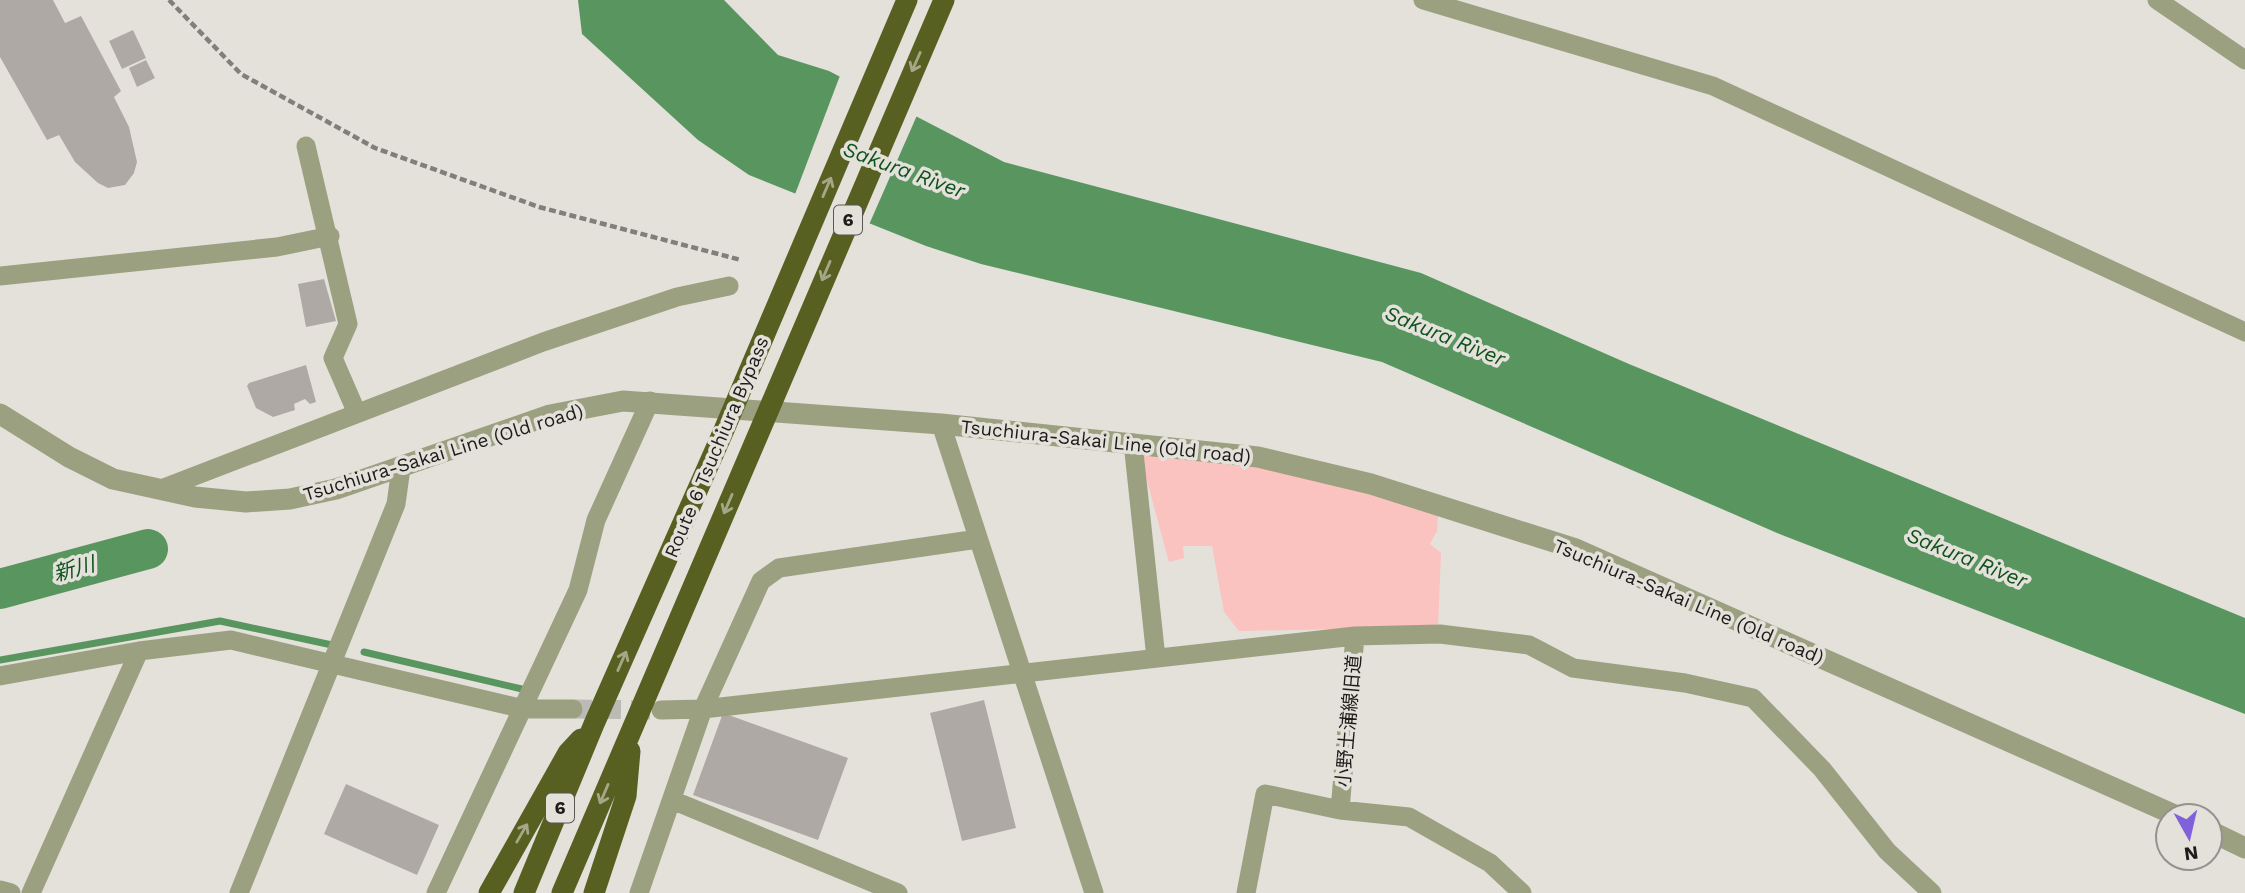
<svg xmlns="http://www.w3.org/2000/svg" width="2245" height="893" font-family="'Work Sans','Noto Sans JP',sans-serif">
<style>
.green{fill:#fbc3bf}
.water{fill:#59965f}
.pier{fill:#e4e1db}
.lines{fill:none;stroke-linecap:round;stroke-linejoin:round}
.stream{stroke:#59965f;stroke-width:7}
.river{stroke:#59965f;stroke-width:40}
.building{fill:#afa9a5}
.minor-tunnel{stroke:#bcbab4;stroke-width:19;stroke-dasharray:19 10;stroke-linecap:butt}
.path{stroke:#817f7b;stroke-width:4.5;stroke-dasharray:7 3.5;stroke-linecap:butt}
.minor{stroke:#9ba180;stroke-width:19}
.tertiary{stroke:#9ba180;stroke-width:21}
.trunk{stroke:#586021;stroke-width:21}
.oneway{stroke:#a5a787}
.labels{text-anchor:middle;stroke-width:7;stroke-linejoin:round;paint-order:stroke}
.shield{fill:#e4e1db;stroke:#595754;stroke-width:2}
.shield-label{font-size:18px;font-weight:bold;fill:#1d1c1a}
.street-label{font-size:19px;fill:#1d1c1a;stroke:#e4e1db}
.water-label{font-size:21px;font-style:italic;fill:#0e521c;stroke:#e4e1db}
</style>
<rect width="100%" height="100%" fill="#e4e1db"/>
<!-- green -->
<path class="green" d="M1138,448L1256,464L1371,492L1438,516L1437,531L1430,544L1441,553L1438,627L1239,631L1224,612L1212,546H1183L1184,558L1169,562Z"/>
<!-- water -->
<path class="water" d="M578,0H724L778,55L829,71L1004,162L1421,273L1629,364L2245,618V714L1782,535L1382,362L981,264L926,246L749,175L698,140L582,34Z"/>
<!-- pier -->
<path class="pier" d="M841,73L918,113L868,227L794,197Z"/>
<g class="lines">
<!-- stream -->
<path class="stream" d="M364,652L526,690
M0,660L220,621L332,645"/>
<!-- river -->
<path class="river" d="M0,589L148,549"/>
</g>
<!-- building -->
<path class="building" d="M0,0H53L65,23L81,16L121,91L114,97L129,127L137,162L134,173L125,185L108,188L98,183L75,162L59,135L47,140L0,57Z
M133,30L146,58L122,69L109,41Z
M146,60L155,78L137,87L129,68Z
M324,279L336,321L306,327L298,284Z
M306,365L316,402L310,404L305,399L294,404L295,410L273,417L256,408L247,386L249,383Z
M984,700L1016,828L962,841L930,713Z
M723,713L848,758L818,840L693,795Z
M346,784L439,825L417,875L324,834Z"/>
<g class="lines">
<!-- minor-tunnel -->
<path class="minor-tunnel" d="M573,709L656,710"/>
<!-- path -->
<path class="path" d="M169,0L241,74L375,148L539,207L741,260"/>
<!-- minor -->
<path class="minor" d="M1423,0L1713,86L2245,332
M2157,0L2245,60
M306,146L348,324L333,358L356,411
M0,276L277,247L330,236
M941,424L1094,893
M1133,443L1156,658
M161,489L543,342L677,297L729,286
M1355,636L1440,634L1529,645L1573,668L1685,683L1753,698L1822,769L1887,851L1932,893
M0,676L139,651L231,640L524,709H573
M661,710L703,709L1355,636L1340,810L1409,817L1490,863L1522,893
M672,800L898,893
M0,890L11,893
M31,893L139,651
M239,893L396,504L401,468
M436,893L578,590L596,520L650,401
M639,893L703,709L761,581L779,568L978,539
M1246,893L1265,794L1340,810"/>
<!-- tertiary -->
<path class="tertiary" d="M0,414L69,457L113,479L195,497L246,502L290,499L336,489L550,415L623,401L941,424L1258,457L1371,484L1576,549L2177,816
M2210,831L2245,848"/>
<!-- trunk -->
<path class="trunk" d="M489,893L568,753L581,739
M524,893L594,724L724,430L907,0
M562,893L944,0
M594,893L626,796L630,751"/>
</g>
<!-- one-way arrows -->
<defs><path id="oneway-shaft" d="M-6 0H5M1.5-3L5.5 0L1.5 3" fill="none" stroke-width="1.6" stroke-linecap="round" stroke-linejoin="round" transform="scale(1.75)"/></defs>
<g class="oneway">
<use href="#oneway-shaft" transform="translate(916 62) rotate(114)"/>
<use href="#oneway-shaft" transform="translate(827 187) rotate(-67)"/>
<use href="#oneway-shaft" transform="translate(826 271) rotate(113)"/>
<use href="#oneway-shaft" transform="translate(728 504) rotate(113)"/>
<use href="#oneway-shaft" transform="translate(622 661) rotate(-66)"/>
<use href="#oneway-shaft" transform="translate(604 794) rotate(113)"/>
<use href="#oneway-shaft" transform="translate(522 833) rotate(-60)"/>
</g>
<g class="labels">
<!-- shield labels -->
<g class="shield">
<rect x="834" y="205.5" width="28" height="29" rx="5"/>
<rect x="546" y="793.5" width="28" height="29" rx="5"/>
</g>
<g class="shield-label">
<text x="848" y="226">6</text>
<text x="560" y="814">6</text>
</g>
<!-- street labels -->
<g class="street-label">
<text transform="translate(1106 441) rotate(6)" y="7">Tsuchiura-Sakai Line (Old road)</text>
<text transform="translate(716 447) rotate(-67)" y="7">Route 6 Tsuchiura Bypass</text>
<text transform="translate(443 452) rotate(-17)" y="7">Tsuchiura-Sakai Line (Old road)</text>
<text transform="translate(1689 601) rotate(23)" y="7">Tsuchiura-Sakai Line (Old road)</text>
<text transform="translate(1348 721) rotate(-85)" y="7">小野土浦線旧道</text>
</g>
<!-- water labels -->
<g class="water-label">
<text transform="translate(904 170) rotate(20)" y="7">Sakura River</text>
<text transform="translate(1445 336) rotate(22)" y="7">Sakura River</text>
<text transform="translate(1967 558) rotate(22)" y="7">Sakura River</text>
<text transform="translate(74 569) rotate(-15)" y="7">新川</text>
</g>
</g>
<!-- north arrow -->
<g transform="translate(2189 837) rotate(172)"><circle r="33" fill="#e4e1db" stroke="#94928e" stroke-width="2"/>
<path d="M0-5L12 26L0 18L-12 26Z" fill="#8061dc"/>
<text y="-10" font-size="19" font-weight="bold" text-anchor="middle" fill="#1d1c1a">N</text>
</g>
</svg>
